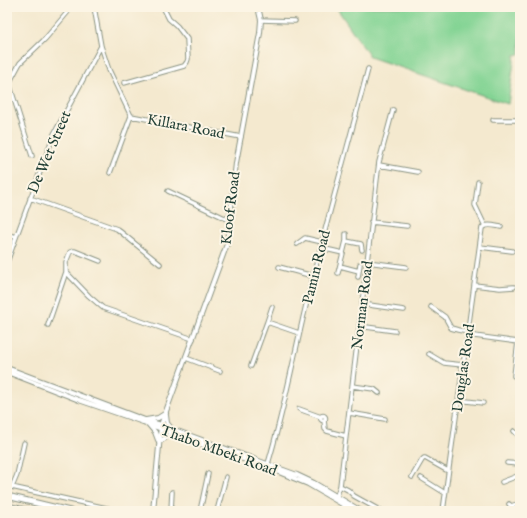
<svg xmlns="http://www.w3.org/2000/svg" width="527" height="518" font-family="'IM FELL English',serif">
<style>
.green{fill:#84d494;stroke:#528864}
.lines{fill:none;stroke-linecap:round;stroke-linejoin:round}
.minor-casing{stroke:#8a9382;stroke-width:5.5}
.major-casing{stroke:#8a9382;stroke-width:6}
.highway-casing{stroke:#8a9382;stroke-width:7}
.minor{stroke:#fff;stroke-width:3.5}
.major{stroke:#fff;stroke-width:4}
.highway{stroke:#fff;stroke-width:5}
.labels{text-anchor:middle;stroke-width:4;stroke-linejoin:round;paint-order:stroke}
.street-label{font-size:15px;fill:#1f3d34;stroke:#fcf5e5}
</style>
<rect width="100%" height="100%" fill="#fcf5e5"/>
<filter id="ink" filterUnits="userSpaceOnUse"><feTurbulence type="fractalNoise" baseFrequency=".025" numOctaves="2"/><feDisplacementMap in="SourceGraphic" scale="8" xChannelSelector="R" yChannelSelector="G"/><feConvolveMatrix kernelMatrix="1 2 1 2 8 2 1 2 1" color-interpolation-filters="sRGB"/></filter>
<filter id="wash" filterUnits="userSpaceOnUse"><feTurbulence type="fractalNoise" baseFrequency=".012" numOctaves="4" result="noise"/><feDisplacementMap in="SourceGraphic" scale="16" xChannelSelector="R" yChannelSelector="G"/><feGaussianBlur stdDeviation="0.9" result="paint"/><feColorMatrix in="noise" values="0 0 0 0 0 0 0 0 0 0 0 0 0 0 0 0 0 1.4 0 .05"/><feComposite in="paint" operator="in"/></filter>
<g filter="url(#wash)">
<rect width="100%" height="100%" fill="#f4e9cf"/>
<!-- green -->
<path class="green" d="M336,7H520V54L515,55L508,104L370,57Z"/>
</g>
<g filter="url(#ink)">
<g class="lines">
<defs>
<path id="minor" d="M94,7L101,46L109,70L131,116
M261,20L295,21
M9,83L32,156
M124,83L184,66L187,62L188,59L187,39L177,26L169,19L163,7
M7,87L20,63L45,39L72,7
M131,116L241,137
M493,120H520
M379,165L418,172
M110,173L131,116
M478,182L475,205L485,226
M168,191L229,220
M30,198L117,229L160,264
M371,222L407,226
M7,234L16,237
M346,241L361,244L362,250
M297,244L305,238L322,242
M480,247L512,251
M321,248L343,253L346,241V234
M7,262L54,134L101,46
M367,262L406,267
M340,266L359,271L360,264
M279,267L313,276
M66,272L89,296L103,308L193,339
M338,273L343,253
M358,277L359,271
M474,285L500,288L514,287
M362,304L404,310
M431,307L445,317L451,328L458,330L468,332
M267,322L272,307
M48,325L66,272V262L70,252L73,251H75L100,261
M359,326L395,331
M467,335L518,342L514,376
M429,354L444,363L463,365
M186,358L220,371
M251,366L267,322L299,333
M352,386L374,389L379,393
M458,400L483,403
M299,409L321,417
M349,413L385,419
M320.5 418a2.5 2.5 0 1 1 5 0a2.5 2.5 0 1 1-5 0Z
M324,420L325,429L327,431L346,436
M514,431L520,437
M507,463L520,464
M267,467C285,409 295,348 310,289C328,216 349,142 368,69
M412,477L422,460L424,458H425L448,471
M421,478L445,493
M502,482L520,475
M7,486L120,511
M340,486L348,490L354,496L381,511
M12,487L17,475L24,443
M336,498L340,486L379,162L393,110
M509,504L511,506L520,503
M171,511L172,492
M200,511L208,474
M217,511L226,477
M443,511L482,228C486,223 495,226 501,227"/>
<path id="major" d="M7,368L145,420L161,425L297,475L314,483L361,511
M7,372L79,400L143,422L195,442L274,470L308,484L354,511
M166,415L167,423L171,428
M146,420L158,418L166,413
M149,425L155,432L158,440
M159,442L170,435L173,434
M153,511L161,425L227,244L236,163L260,33L261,20L258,7"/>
<path id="highway" d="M7,496L70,511
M7,506L29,511"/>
</defs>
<!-- minor casing -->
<use href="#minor" class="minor-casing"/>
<!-- major casing -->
<use href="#major" class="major-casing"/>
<!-- highway casing -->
<use href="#highway" class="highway-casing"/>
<!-- minor -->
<use href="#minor" class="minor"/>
<!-- major -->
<use href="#major" class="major"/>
<!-- highway -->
<use href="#highway" class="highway"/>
</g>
</g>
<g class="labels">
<!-- street labels -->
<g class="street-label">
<text transform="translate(186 126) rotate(11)" y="5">Killara Road</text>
<text transform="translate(49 152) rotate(-67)" y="5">De Wet Street</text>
<text transform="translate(230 208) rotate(-83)" y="5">Kloof Road</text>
<text transform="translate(316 267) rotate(-76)" y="5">Pamin Road</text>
<text transform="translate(362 305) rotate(-83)" y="5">Norman Road</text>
<text transform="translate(463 368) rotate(-82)" y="5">Douglas Road</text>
<text transform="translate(219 450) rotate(20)" y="5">Thabo Mbeki Road</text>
</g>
</g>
<!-- margin -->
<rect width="527" height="518" fill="none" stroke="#fcf5e5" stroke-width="24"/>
</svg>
